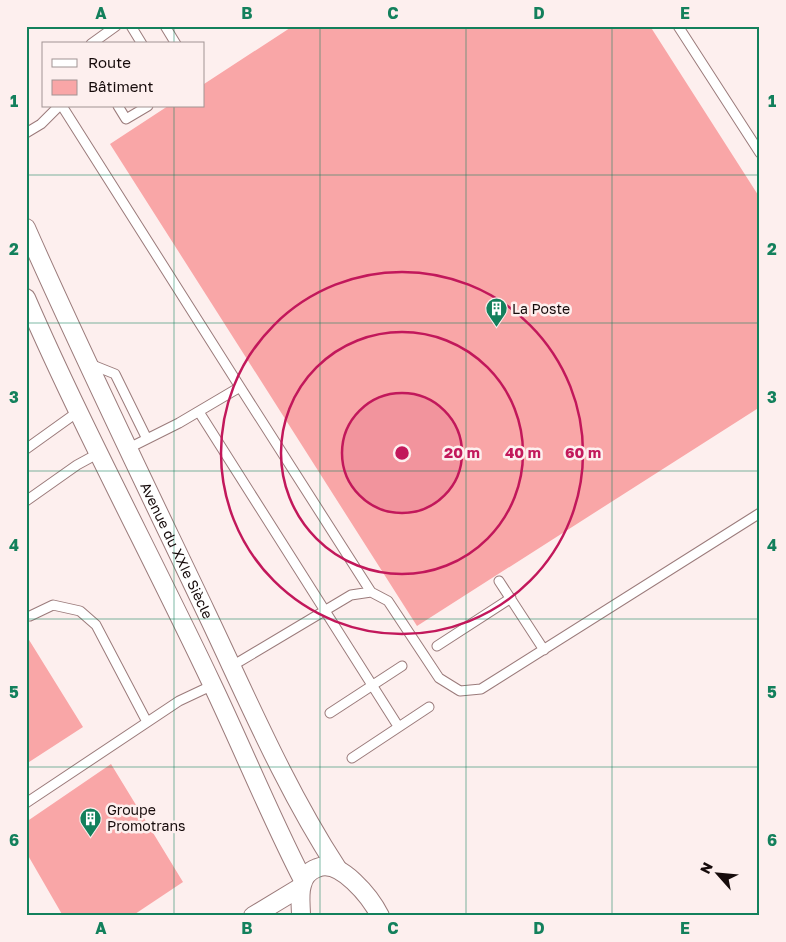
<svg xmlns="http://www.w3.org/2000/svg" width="786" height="942" font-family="'Golos Text',sans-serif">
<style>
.building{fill:#f9a6a7}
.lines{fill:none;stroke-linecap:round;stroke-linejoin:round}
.service-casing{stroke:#9b7b7b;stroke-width:11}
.minor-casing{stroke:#9b7b7b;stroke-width:20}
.service{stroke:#fff;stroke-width:9}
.minor{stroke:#fff;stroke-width:18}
.grid{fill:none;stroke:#13805c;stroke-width:1;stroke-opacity:0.55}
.ring{fill:none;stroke:#c2185b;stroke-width:2.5}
.labels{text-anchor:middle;stroke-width:5;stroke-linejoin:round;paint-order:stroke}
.poi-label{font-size:14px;fill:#160b0b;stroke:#fdefee;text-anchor:start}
.street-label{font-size:14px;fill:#160b0b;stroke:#fdefee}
.centre{fill:#c2185b;stroke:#fdefee;stroke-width:2.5}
.ring-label{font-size:15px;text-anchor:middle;font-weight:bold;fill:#c2185b;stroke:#fdefee;stroke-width:5;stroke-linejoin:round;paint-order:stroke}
.neatline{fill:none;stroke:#13805c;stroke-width:2}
.grid-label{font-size:16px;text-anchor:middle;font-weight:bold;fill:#13805c}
</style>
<rect width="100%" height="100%" fill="#fdefee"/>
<!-- building -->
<path class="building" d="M293,26H650L760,198V407L417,626L110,144L168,106H204V84Z
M26,635L83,727L26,764Z
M111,764L183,882L132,916H63L26,852V822Z"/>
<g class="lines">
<defs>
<path id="service" d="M131,26L142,44
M165,26L176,44
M678,26L760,153
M91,44L116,26
M62,106L240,387L179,423L129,448
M118,106L126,119L148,106
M26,133L41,124L59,106
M90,364L115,374L147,439
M240,387L371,592
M199,412L398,726
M26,449L79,411
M26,501L77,465L99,453
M499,581L544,650
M30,616L53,605L80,611L96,625L147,722
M437,646L511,598
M232,666L351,595L371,592L388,601L439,678L460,691L481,689L760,513
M330,713L402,666
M352,758L429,707
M26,803L179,701L213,685"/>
<g id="minor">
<path id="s1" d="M26,228C83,357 145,484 206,612C247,698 285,788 337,868"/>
<path d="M26,298C83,429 151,555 212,684C243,749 270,816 303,880"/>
<path d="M253,916L301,887"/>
<path d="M301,916C301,906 299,894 302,885C304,876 309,871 317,868C340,858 371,898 380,916"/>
</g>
</defs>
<!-- service casing -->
<use href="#service" class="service-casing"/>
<!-- minor casing -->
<use href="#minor" class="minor-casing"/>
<!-- service -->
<use href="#service" class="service"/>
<!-- minor -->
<use href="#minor" class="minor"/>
</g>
<!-- grid -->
<path class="grid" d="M174,26V44M320,26V916M466,26V916M612,26V916M174,106V916M26,175H760M26,323H760M26,471H760M26,619H760M26,767H760"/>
<!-- distance rings -->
<circle cx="402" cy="453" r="60" fill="#c2185b" fill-opacity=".12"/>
<g class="ring">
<circle cx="402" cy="453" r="60"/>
<circle cx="402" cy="453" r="121"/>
<circle cx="402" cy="453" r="181"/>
</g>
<!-- icons -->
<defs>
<symbol id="building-pin" viewBox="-11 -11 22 30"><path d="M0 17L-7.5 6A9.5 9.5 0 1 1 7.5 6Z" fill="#13805c" stroke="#fdefee"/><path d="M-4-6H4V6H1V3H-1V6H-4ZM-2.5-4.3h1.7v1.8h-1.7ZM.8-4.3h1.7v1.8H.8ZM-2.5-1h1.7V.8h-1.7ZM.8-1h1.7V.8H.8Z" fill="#fff"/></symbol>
</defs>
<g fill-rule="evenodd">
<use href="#building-pin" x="484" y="296" width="25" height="34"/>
<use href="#building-pin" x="78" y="806" width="25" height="34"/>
</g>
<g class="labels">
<!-- poi labels -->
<g class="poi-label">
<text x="512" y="314">La Poste</text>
<text x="107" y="815">Groupe<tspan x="107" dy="16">Promotrans</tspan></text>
</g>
<!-- street labels -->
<g class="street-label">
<text dy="5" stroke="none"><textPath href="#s1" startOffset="356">Avenue du XXIe Siècle</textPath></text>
</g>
</g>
<circle cx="402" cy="453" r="8" class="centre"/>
<g class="ring-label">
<text x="462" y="458">20 m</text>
<text x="523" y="458">40 m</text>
<text x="583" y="458">60 m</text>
</g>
<!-- border -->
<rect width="786" height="942" fill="none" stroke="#fdefee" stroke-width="55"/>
<!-- legend -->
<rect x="42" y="42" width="162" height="65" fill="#fdefee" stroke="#a19493"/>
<rect x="52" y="59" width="25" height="8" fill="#ffffff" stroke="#a19493"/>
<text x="88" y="68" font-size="15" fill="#160b0b">Route</text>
<rect x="52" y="80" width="25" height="15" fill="#f9a6a7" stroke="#a19493"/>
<text x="88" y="92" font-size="15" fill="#160b0b">Bâtiment</text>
<!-- north arrow -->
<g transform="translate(718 874) rotate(297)" stroke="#fdefee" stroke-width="4" paint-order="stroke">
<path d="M0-4L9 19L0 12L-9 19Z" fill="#160b0b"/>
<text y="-8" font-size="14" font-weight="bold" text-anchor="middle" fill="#160b0b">N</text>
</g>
<rect x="28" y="28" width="730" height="886" class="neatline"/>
<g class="grid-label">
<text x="101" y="19">A</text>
<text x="247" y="19">B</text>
<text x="393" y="19">C</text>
<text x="539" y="19">D</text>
<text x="685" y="19">E</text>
<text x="14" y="107">1</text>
<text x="772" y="107">1</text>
<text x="14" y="255">2</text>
<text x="772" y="255">2</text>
<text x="14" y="403">3</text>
<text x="772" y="403">3</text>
<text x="14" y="551">4</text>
<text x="772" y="551">4</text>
<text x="14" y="698">5</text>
<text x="772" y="698">5</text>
<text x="14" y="846">6</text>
<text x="772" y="846">6</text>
<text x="101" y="934">A</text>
<text x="247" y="934">B</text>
<text x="393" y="934">C</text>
<text x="539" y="934">D</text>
<text x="685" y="934">E</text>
</g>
</svg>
